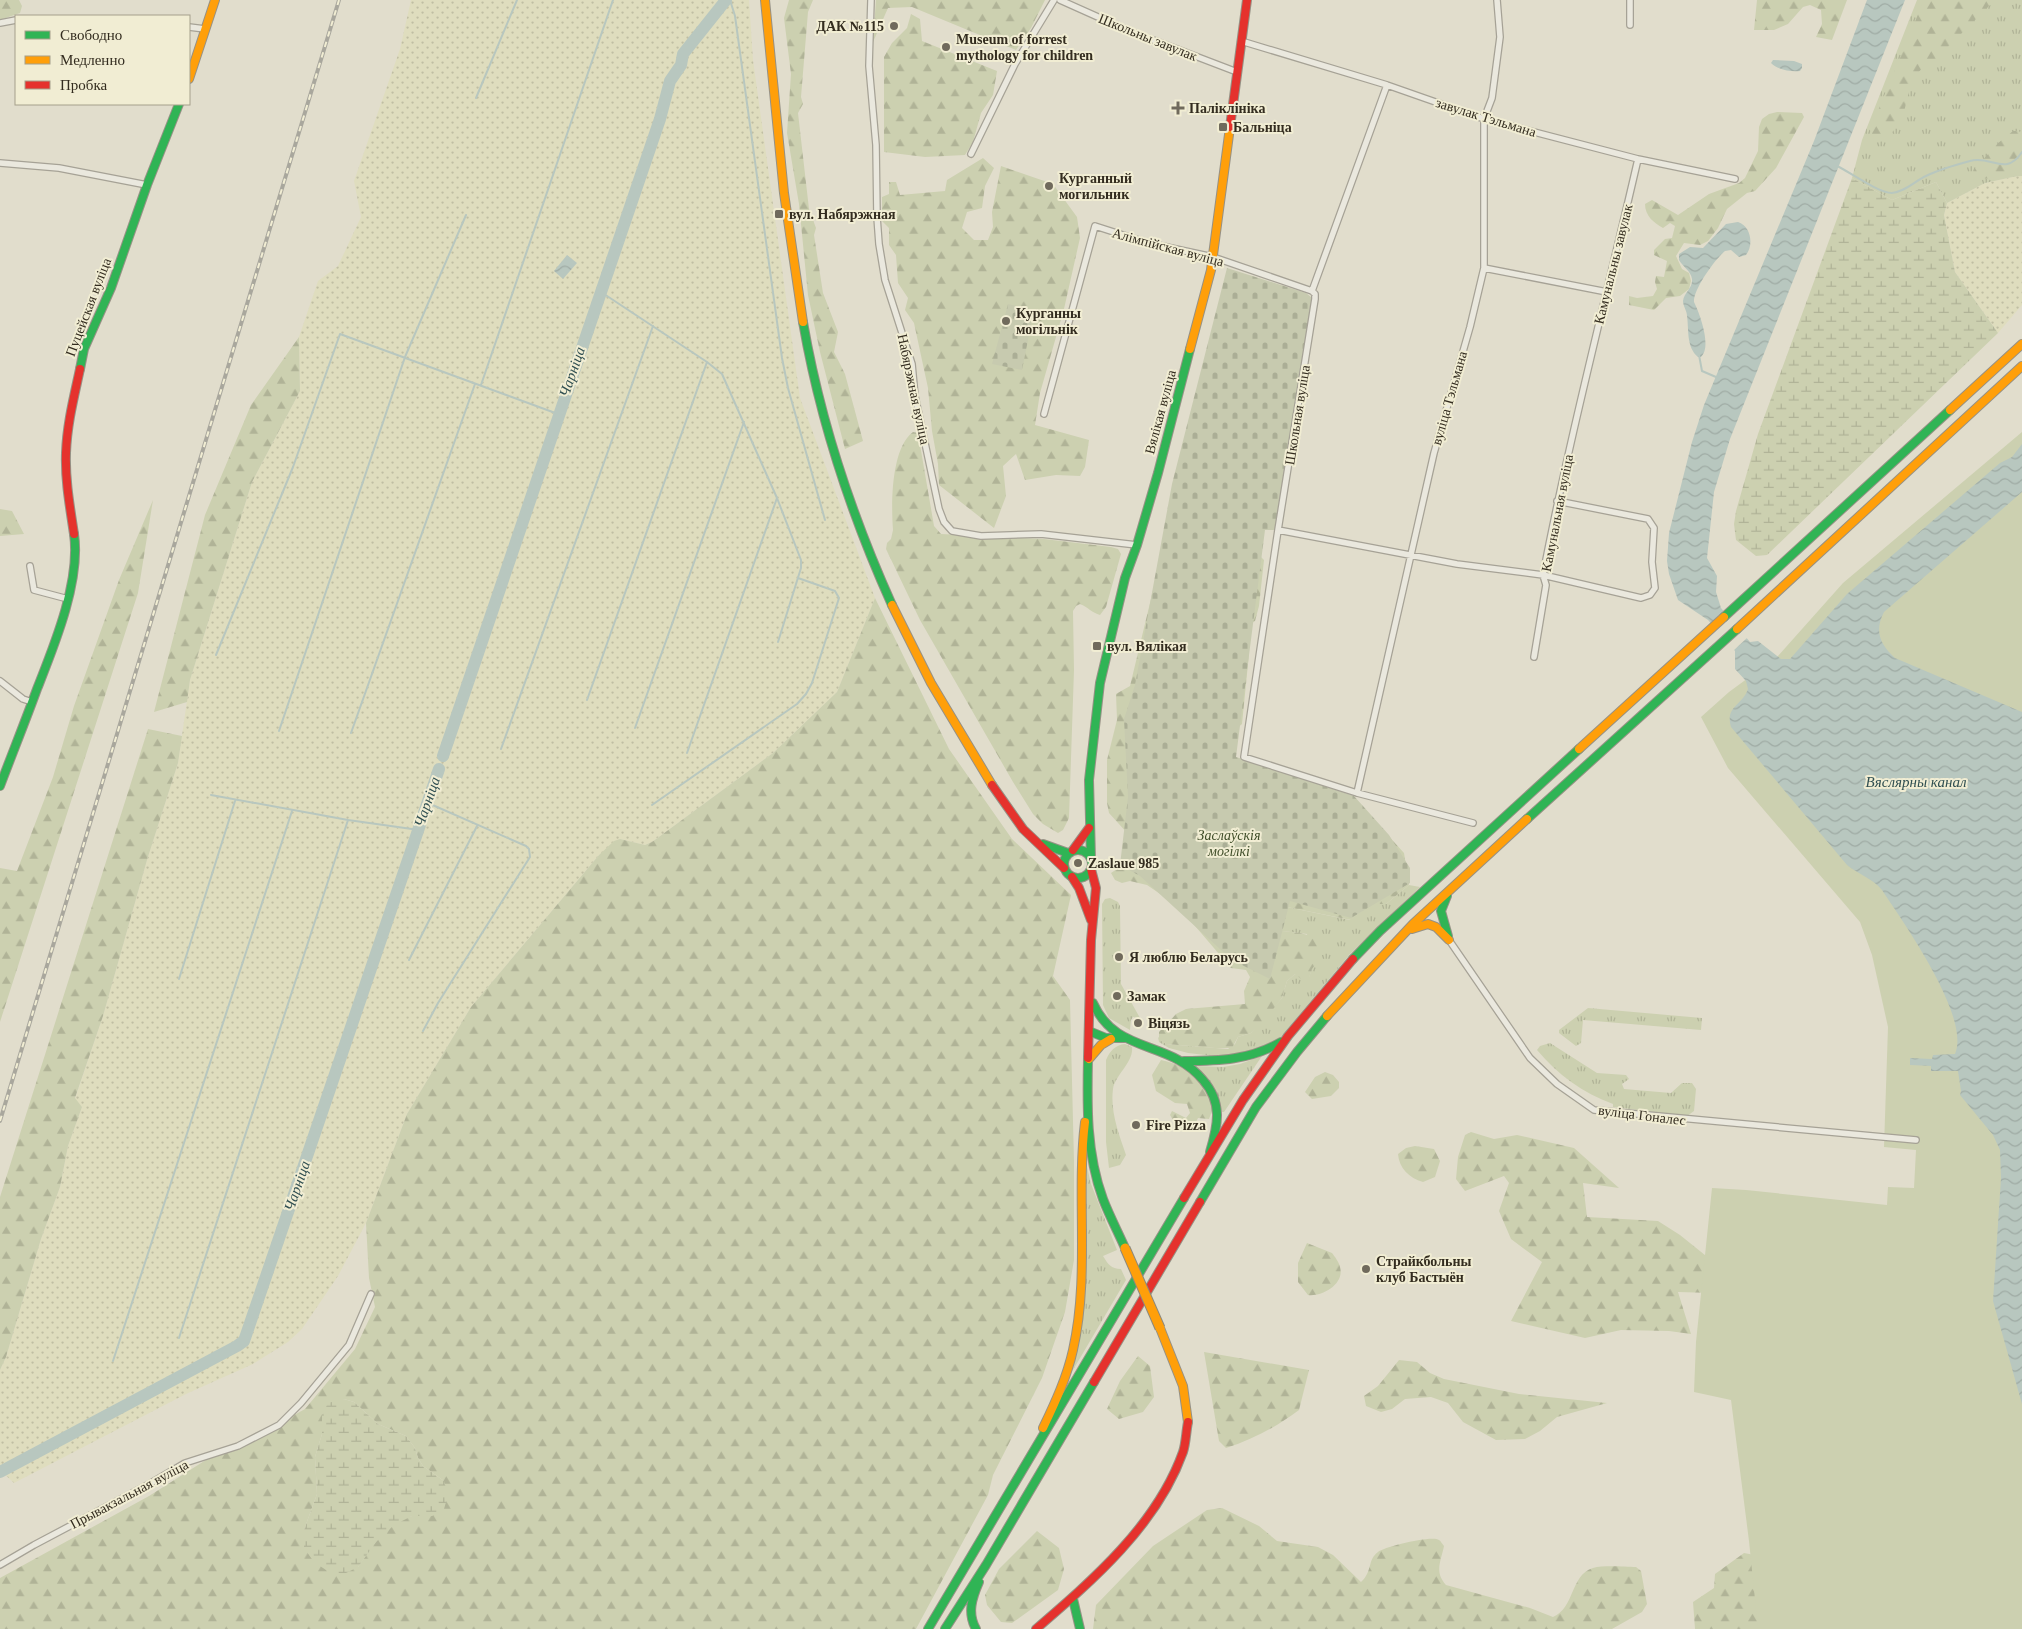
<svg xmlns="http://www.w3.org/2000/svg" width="2022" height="1629" font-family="Georgia,serif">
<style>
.farmland{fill:url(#farmland-dots)}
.grass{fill:url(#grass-tufts)}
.forest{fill:url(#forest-firs);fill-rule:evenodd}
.wetland{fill:url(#wetland-marsh)}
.cemetery{fill:url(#cemetery-stones)}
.pitch{fill:#ccd0b0}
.water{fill:url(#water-waves)}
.pier{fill:#e1ddcc}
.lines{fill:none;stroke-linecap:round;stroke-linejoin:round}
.stream{stroke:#b8c7bf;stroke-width:2}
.river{stroke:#b8c7bf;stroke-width:12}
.street-casing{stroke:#a6a296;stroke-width:8}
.fast-casing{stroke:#969185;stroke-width:10}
.slow-casing{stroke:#969185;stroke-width:10}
.jam-casing{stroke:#969185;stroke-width:10}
.street{stroke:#eae8de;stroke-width:5.5}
.fast{stroke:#30b455;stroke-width:8}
.slow{stroke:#ff9f0a;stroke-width:8}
.jam{stroke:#e5322d;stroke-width:8}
.rail-casing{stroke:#a9a79d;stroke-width:4}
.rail{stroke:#f1edd3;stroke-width:2;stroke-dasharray:5.5;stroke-linecap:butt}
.slow-bridge-casing{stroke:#8c887c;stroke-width:11;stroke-linecap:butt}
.slow-bridge{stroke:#ff9f0a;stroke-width:9}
.poi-dot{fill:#706a5c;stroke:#f1edd3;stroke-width:2}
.labels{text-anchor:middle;stroke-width:4;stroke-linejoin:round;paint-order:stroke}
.poi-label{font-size:14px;font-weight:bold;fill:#332c1f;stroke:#f1edd3;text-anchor:start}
.street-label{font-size:14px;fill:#332c1f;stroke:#f1edd3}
.park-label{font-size:14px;font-style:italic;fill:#3f4d28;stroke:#f1edd3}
.water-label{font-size:15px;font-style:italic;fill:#304f51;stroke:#f1edd3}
</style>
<defs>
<pattern id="farmland-dots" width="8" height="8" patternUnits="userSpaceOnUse" patternTransform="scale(1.25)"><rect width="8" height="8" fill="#dfddbe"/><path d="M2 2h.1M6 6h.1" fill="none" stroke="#c0bea3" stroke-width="1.8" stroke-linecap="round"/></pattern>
<pattern id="grass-tufts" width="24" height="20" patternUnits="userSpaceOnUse" patternTransform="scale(1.25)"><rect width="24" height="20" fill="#ccd0b0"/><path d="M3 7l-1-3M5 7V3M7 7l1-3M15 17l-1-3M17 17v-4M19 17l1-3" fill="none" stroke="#b0b397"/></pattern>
<pattern id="forest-firs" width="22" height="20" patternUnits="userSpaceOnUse" patternTransform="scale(1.25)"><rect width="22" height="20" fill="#ccd0b0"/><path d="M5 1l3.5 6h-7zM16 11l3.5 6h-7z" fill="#b0b397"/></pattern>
<pattern id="wetland-marsh" width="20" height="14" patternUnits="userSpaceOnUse" patternTransform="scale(1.25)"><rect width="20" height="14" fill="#ccd0b0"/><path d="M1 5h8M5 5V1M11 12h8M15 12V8" fill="none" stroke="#b0b397"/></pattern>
<pattern id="cemetery-stones" width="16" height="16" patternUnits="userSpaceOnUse" patternTransform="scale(1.25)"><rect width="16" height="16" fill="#c7caaf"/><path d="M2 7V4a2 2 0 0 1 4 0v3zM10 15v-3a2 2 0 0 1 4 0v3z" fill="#abae96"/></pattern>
<pattern id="water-waves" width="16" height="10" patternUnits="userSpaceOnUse" patternTransform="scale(1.25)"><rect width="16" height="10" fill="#b8c7bf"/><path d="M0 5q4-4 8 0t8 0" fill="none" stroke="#9faba4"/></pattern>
</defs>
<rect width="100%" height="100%" fill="#e1ddcc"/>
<!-- farmland -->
<path class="farmland" d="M411,0H749L753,60L800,398L875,598L837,692L773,753L652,842L645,845L620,839L599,855L471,1007L407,1114L366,1223L338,1276L302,1329L288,1342L253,1364L186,1394L14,1483L0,1470V1370L6,1357L41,1239L60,1187L68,1146L82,1107L75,1099L103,1016L147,860L178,763L190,680L252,482L300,391L299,337L318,281L338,266L361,217L354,181L400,49Z
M2022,175V305L1998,333L1955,272L1944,215L1947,203L1985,183Z"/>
<!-- grass -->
<path class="grass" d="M1917,0H2022V175L1985,183L1947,203L1936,182L1892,200L1852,178L1862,140Z
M1409,885L1420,887L1350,954L1279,1039L1255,1053L1223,1057L1188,1053L1169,1048L1159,1042L1158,1037L1166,1044L1228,1049L1235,1044L1238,1037L1251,1033L1282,998L1287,981L1295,974L1309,977L1312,969L1307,934L1282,931V906L1350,920L1371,904H1386Z
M1110,898L1118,902L1120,906L1121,984L1140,1018L1133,1017L1131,1020L1130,1030L1109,1018L1103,1005L1102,904L1105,899Z
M1588,1008L1702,1018L1701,1030L1583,1020L1581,1043L1576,1046L1559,1033V1030Z
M1550,1043L1597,1073L1626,1075L1629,1079L1622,1084L1624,1089L1671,1093L1682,1083H1692L1696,1089L1694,1111L1687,1116L1613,1107V1104C1583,1093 1558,1075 1537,1050L1540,1046Z
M1125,1044L1132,1047C1134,1062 1115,1075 1113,1089C1110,1112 1119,1134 1126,1155L1120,1165L1109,1168L1106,1142V1060C1110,1051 1115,1045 1125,1044Z
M1262,1056L1224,1112H1222C1219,1091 1209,1080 1193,1066L1223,1067L1240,1064Z
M1085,1158L1091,1184L1117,1250L1103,1256C1108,1264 1111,1269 1121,1269L1126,1280L1073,1370L1083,1311Z"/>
<!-- forest -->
<path class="forest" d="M0,0H19L22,6L20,13L0,20Z
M789,0H813L808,12L801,97L803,104L798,113L809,209L816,228L814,235L823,293L838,332L834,352L845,374L863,441L845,449L820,352L808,295L799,204L787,133L791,74L784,18Z
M876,0H1045L1031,28L1016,50L912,7L888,8L873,42Z
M1757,0H1847L1832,40L1816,37L1822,24L1821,10L1810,5L1803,7L1788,24L1774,30H1754Z
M1924,0H1995L1937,58L1925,65L1916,75L1910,87L1902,120L1885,141L1877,142L1873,138L1870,130Z
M911,14L920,19L922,41L997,71L993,95L981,113L973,142L965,155L925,157L884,152V57L892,43L907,28Z
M1777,112L1802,113L1804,117L1776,168L1755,191L1747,193L1727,209L1718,228L1708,241L1700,245L1684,243L1676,256L1682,269L1689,273L1691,281L1689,289L1680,296L1666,298L1654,310L1629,305V296L1637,298L1653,296L1657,289L1655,282L1656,276L1664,277L1667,261L1654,255V250L1665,239L1672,238L1675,226L1670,223L1663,228C1654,223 1645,216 1645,204L1652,200L1678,215L1709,194L1739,183L1745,178L1758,151L1759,127L1762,119L1769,114Z
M2013,131H2019L2022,135V176L1979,179L1976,177L1974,170L1997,144Z
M983,158L994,168L985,186L982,208L967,212L962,228L974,240H988L993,227L992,212L1001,166L1053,184L1077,217L1080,238L1064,309L1040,393L1035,425L1089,440L1085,467L1080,476L1056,475L1025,480L1016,454L1003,466L1006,496L994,528L939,485L938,464L932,431L928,388L914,323L905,310L908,298L898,283L896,255L889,245V228L882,221V197L889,194V182H896L900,195L945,191L947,180Z
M299,337L300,391L252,482L190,680L187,702L154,712L205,515L251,405Z
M913,432L918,433L934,526L941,534L1044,539L1111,547L1118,549L1121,554L1106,607L1100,615C1092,613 1088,607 1080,604L1076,606L1073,611L1074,670L1069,818L1063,830L1058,833L1043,824L1033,814L1013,782L920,620L886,549L887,543L891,539L893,530C891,504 891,448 913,432Z
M153,500L138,593L0,1022V868L17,871L53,777L74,706L119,580Z
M0,509L12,511L24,534L0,536Z
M1258,554L1264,560L1259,606L1255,621L1226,640L1249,654L1242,724L1235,730L1167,737L1353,797L1404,853L1409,885L1386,904H1371L1351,920L1282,906V931C1299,933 1316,933 1327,948L1312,969L1309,978L1301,979L1295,974L1287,981L1282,998L1262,1023L1251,1033L1238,1037L1232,1048H1215L1166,1044L1159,1039V1032L1176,1014L1186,1009L1245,1004L1244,991L1250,977L1246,970L1231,968L1178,906L1147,885L1130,881L1122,883L1115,880L1111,873L1123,865L1128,834L1109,813L1107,803V760L1117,720L1116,694L1130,686L1156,578Z
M875,598L949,749L1012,839L1071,895L1053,976L1070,1000L1074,1161V1260L1065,1312L1042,1378L993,1475L988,1495L916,1629H0V1578L149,1496L209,1458L267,1430L305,1409L355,1349L375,1307L369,1278L366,1223L407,1114L471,1007L599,855L614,841L620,839L645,845L652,842L773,753L837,692ZM344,1399L354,1402L378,1424L406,1436L415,1448L418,1458L423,1466L444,1481L432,1516C426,1516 418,1515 412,1516C387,1521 371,1548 358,1567L304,1530L317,1494L315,1457L322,1434V1414Z
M148,729L182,736L178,763L147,860L103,1016L75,1098L82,1107L68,1146L60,1187L41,1239L6,1357L0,1370V1197Z
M1161,1060C1190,1066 1204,1081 1213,1108L1209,1119L1198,1118L1191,1132L1178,1129L1170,1115L1172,1111L1186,1118L1190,1113L1187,1104L1175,1103L1156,1091L1152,1075Z
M1325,1072L1333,1075L1339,1082V1088L1331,1096L1312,1099L1305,1092L1315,1077Z
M1471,1132L1494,1139L1517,1135L1574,1148L1619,1188L1583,1183L1587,1217L1658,1221L1680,1235L1746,1288L1712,1293L1678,1292L1691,1334L1669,1331L1621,1330L1585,1338L1511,1321L1542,1262L1511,1239L1499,1211L1509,1183L1504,1176L1465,1191L1456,1179L1458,1157L1465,1135Z
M1415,1146L1434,1149L1440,1161L1435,1177L1423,1182C1409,1178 1399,1168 1398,1154L1406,1148Z
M1307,1243L1332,1253C1335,1257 1339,1262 1340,1267C1345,1284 1322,1297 1308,1295L1298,1282V1263Z
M1204,1352L1309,1370L1299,1410C1276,1427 1254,1439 1226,1448L1219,1441Z
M1138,1356L1150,1366L1154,1397L1143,1412L1119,1419L1107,1409L1120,1381Z
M1399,1360L1417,1362L1430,1373L1444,1379L1519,1394L1607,1403L1557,1417L1540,1431L1525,1439L1496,1440L1463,1422L1448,1403L1431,1397L1405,1399L1392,1409L1381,1412L1366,1406L1364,1396L1378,1386Z
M1222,1508L1259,1526L1277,1541L1318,1547L1333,1555L1361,1582C1373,1571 1367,1560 1378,1552C1384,1547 1432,1535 1439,1540C1441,1541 1442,1544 1444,1546C1441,1561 1434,1572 1446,1585L1530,1608L1553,1617C1575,1608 1570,1575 1593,1568C1604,1565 1625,1567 1636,1567L1641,1571L1647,1604L1642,1612L1612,1629H1093L1096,1605L1153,1546L1207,1510Z
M1037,1531L1059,1548L1064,1569L1058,1590L1012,1623L1001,1622L987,1605L985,1595L999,1569Z
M1744,1553L1846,1573L1956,1629H1695L1693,1602L1714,1588L1715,1574Z"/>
<!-- wetland -->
<path class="wetland" d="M1852,178L1892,200L1936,182L1947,203L1944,215L1955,272L1998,333L1767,555L1756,556L1736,540L1734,524L1736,511L1758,434Z
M344,1399L354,1402L378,1424L406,1436L415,1448L418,1458L423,1466L444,1481L448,1495L444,1509L432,1516H412L394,1525L376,1542L358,1567L344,1574L329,1572L314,1562L304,1548V1530L317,1494L315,1457L322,1434V1414L328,1403Z"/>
<!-- cemetery -->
<path class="cemetery" d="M1227,268L1306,293L1311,297L1312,302L1275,530H1265L1236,757L1354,796L1389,835L1410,868V883L1351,918L1290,901L1270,979L1232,960L1140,876L1120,865L1128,797L1124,719L1135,685L1172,484Z
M1008,304L1034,310L1022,370L992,364Z"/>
<!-- pitch -->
<path class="pitch" d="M2022,432V1629H1758L1749,1541L1731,1400L1694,1392L1696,1342L1712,1188L1746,1190L1887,1205L1888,1187L1914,1188L1916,1150L1884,1147L1888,1027L1872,955L1860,922L1728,768L1701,717L1729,692L1778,656L1843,583Z"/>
<!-- water -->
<path class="water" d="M1867,0H1905L1730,439L1714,492L1707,558L1717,576L1716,592L1721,608L1750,642L1758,641L1781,659H1790L1847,594L2000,463L2012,457L2022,444V492L1884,612C1874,631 1880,644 1895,658L2022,712V1404L1993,1301L2001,1178L2000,1150L1993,1135L1960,1095L1961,1091L1958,1071H1931V1066L1910,1065V1058L1932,1059L1933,1055L1955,1054C1971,1017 1903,922 1882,890C1872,878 1858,874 1847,865L1731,727C1725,706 1742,706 1748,689L1746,681L1735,669V651L1708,620L1678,600L1669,574L1667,561L1669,533L1692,442L1704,405L1814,141Z
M1773,60L1794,61L1802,64V68L1800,71C1791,72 1778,70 1771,63Z
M1738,222C1751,226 1754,245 1746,255L1739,257L1731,250L1725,251C1715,259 1693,290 1694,302C1700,314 1712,347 1701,357H1698C1686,347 1689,329 1687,316C1687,311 1683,306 1683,301C1684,292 1693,288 1692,279C1691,271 1683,267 1679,260V254L1690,247L1703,248L1726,224Z
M567,255L577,263L563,279L554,271Z"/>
<!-- pier -->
<path class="pier" d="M1725,609L1748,637L1732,652L1709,625Z"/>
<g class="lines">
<!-- stream -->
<path class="stream" d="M730,0L735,16L782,358L788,388L825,520
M476,98L517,0
M1837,166C1850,172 1878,193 1892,193C1905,192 1915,181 1926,176C1940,169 1955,165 1970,161C1991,155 2006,177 2022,152
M601,292L707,362L722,374L777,498L801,560V568L778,642
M1699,355L1702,371L1716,377
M481,385L613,0
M216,655L293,467L340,334L558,414
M587,700L707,362
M635,728L744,422
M279,731L405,357L466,215
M351,733L475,384
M501,749L653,326
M687,753L777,498
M211,795L348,820L419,830
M652,805L797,704L806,694L812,683L839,598L835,591L798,578
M409,960L477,826
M179,979L235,801
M423,1031L438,1003L530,857L529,849L526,846L428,803
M179,1338L348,820
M113,1361L292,811"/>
<!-- river -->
<path class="river" d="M443,756L660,119L670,81L681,65L683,54L726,0
M0,1472L237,1346L244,1341L439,769"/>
<defs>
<path id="street" d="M871,0L869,66L876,145L877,217L879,244L885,280L912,364L915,396L939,509L944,522L952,531L981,536L1041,534L1137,545
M1060,0L1127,30L1237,72
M0,23L16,20
M1630,25V0
M189,27L205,29
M1241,41L1387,85L1484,119L1638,159L1735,179
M1387,85L1312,291L1315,294V299L1278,530L1244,757L1357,793L1473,823
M971,154L1015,64L1054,0
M0,163L59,168L147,185
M1484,268L1607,292
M1044,414L1095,226L1148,243L1213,257L1312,291
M1278,530L1457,564L1543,575L1641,598L1650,595L1655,588L1652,562L1654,528L1648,519L1557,501
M30,566L34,590L68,599
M1534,657L1546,585L1543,575C1570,435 1606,298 1638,159
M0,681L23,699L32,702
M1357,793L1434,453L1470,327L1484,268V119L1492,98L1500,37L1497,0
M1449,940L1530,1058L1557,1084L1594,1110L1916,1140
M0,1565L34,1545L151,1483L185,1463L238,1446L279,1425L301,1403L349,1345L371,1294"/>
<path id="fast" d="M803,322C820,420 851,514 892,605
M80,369L84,349L111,288L147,185L179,104
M1724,617L1950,410
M0,786C12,754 25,722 37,689C54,646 81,581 74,534
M1527,819L1737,629
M1043,844L1068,853
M1064 864a14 14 0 1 1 28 0a14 14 0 1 1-28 0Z
M1091,859L1089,780L1100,683L1125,578L1137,545L1158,473L1190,349
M1447,896L1441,911L1448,936
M1353,959L1380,931L1579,749
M1093,1003C1116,1055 1169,1039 1203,1080C1223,1103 1218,1125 1210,1152
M1089,1031L1106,1038H1125
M1088,1058C1087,1105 1086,1153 1103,1199C1109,1215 1118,1232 1125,1248
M1184,1061C1219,1061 1250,1060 1281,1042
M1200,1202L1256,1107L1297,1052L1327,1016
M1073,1599L1080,1629
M928,1629L1184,1198
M945,1629L986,1565L1094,1382
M976,1629C967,1613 972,1598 979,1582"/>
<path id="slow" d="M765,0L784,193L803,322
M189,79L215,0
M1190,349L1211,270L1230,127
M1950,410L2022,344
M892,605L931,683L992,785
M1737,629L2022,366
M1579,749L1724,617
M1412,929L1428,924L1436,927L1449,940
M1327,1016L1413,924L1527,819
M1089,1059L1101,1045L1111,1039
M1160,1328L1183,1386L1188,1422
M1043,1428C1055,1403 1067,1377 1073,1350C1090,1275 1076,1197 1085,1122"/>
<path id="jam" d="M1230,127L1247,0
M74,534C70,507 65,480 66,453C67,424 74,397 80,369
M992,785L1023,829L1064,868
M1073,850L1089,828
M1072,877L1079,888L1091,920
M1088,1058L1091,940L1096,888L1091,869
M1184,1198L1243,1100L1288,1036L1353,959
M1094,1382L1200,1202
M1036,1629C1093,1580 1157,1525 1183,1452C1186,1443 1186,1432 1188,1422"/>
</defs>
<!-- street casing -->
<use href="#street" class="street-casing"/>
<!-- fast casing -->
<use href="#fast" class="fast-casing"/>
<!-- slow casing -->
<use href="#slow" class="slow-casing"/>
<!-- jam casing -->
<use href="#jam" class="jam-casing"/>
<!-- street -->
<use href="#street" class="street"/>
<!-- fast -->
<use href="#fast" class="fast"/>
<!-- slow -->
<use href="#slow" class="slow"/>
<!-- jam -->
<use href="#jam" class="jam"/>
<defs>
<path id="rail" d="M0,1121L339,0"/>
</defs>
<!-- rail casing -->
<use href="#rail" class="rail-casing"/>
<!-- rail -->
<use href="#rail" class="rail"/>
<defs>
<path id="slow-bridge" d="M1125,1248L1160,1328"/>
</defs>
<!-- slow-bridge casing -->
<use href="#slow-bridge" class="slow-bridge-casing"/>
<!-- slow-bridge -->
<use href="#slow-bridge" class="slow-bridge"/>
</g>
<!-- markers -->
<g class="poi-dot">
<circle cx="894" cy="26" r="5"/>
<circle cx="946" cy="47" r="5"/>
<path d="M1175.5 100.5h5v5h5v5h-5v5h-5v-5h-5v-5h5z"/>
<rect x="1218" y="122" width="10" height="10" rx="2.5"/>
<circle cx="1049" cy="186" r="5"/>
<rect x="774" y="209" width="10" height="10" rx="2.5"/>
<circle cx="1006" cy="321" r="5"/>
<rect x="1092" y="641" width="10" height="10" rx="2.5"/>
<circle cx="1078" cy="863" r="5"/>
<circle cx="1119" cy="957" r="5"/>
<circle cx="1117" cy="996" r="5"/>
<circle cx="1138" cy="1023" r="5"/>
<circle cx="1136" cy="1125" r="5"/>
<circle cx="1366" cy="1269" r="5"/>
</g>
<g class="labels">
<!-- poi labels -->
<g class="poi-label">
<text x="884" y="31" text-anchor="end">ДАК №115</text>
<text x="956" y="44">Museum of forrest<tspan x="956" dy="16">mythology for children</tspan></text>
<text x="1189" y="113">Паліклініка</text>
<text x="1233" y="132">Бальніца</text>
<text x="1059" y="183">Курганный<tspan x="1059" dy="16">могильник</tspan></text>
<text x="789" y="219">вул. Набярэжная</text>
<text x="1016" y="318">Курганны<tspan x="1016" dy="16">могільнік</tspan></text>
<text x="1107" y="651">вул. Вялікая</text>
<text x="1088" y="868">Zaslaue 985</text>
<text x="1129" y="962">Я люблю Беларусь</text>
<text x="1127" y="1001">Замак</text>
<text x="1148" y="1028">Віцязь</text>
<text x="1146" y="1130">Fire Pizza</text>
<text x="1376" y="1266">Страйкбольны<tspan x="1376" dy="16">клуб Бастыён</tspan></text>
</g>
<!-- street labels -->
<g class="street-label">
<text transform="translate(1148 37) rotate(22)" y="5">Школьны завулак</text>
<text transform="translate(1486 117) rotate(17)" y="5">завулак Тэльмана</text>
<text transform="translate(1168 247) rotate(15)" y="5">Алімпійская вуліца</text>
<text transform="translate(1613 264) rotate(-76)" y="5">Камунальны завулак</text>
<text transform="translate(88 307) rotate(-69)" y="5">Пуцейская вуліца</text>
<text transform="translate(914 389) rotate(78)" y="5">Набярэжная вуліца</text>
<text transform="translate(1449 398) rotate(-74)" y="5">вуліца Тэльмана</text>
<text transform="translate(1160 412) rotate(-75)" y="5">Вялікая вуліца</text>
<text transform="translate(1297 415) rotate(-81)" y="5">Школьная вуліца</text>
<text transform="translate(1557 513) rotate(-79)" y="5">Камунальная вуліца</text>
<text transform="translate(1642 1115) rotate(7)" y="5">вуліца Гоналес</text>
<text transform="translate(129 1494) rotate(-28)" y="5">Прывакзальная вуліца</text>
</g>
<!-- park labels -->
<g class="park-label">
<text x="1229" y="840">Заслаўскія<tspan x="1229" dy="16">могілкі</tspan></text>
</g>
<!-- water labels -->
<g class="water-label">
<text transform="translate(572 372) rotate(-71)" y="5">Чарніца</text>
<text x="1916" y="787">Вяслярны канал</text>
<text transform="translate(427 802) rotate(-71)" y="5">Чарніца</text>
<text transform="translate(297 1186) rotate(-71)" y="5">Чарніца</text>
</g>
</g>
<!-- legend -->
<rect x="15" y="15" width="175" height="90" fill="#f1edd3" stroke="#a5a08b"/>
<rect x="25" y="31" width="25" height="8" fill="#30b455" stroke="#a5a08b"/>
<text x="60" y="40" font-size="15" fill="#332c1f">Свободно</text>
<rect x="25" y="56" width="25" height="8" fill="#ff9f0a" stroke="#a5a08b"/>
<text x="60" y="65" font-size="15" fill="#332c1f">Медленно</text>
<rect x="25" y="81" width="25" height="8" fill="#e5322d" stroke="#a5a08b"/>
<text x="60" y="90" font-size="15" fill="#332c1f">Пробка</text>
</svg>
